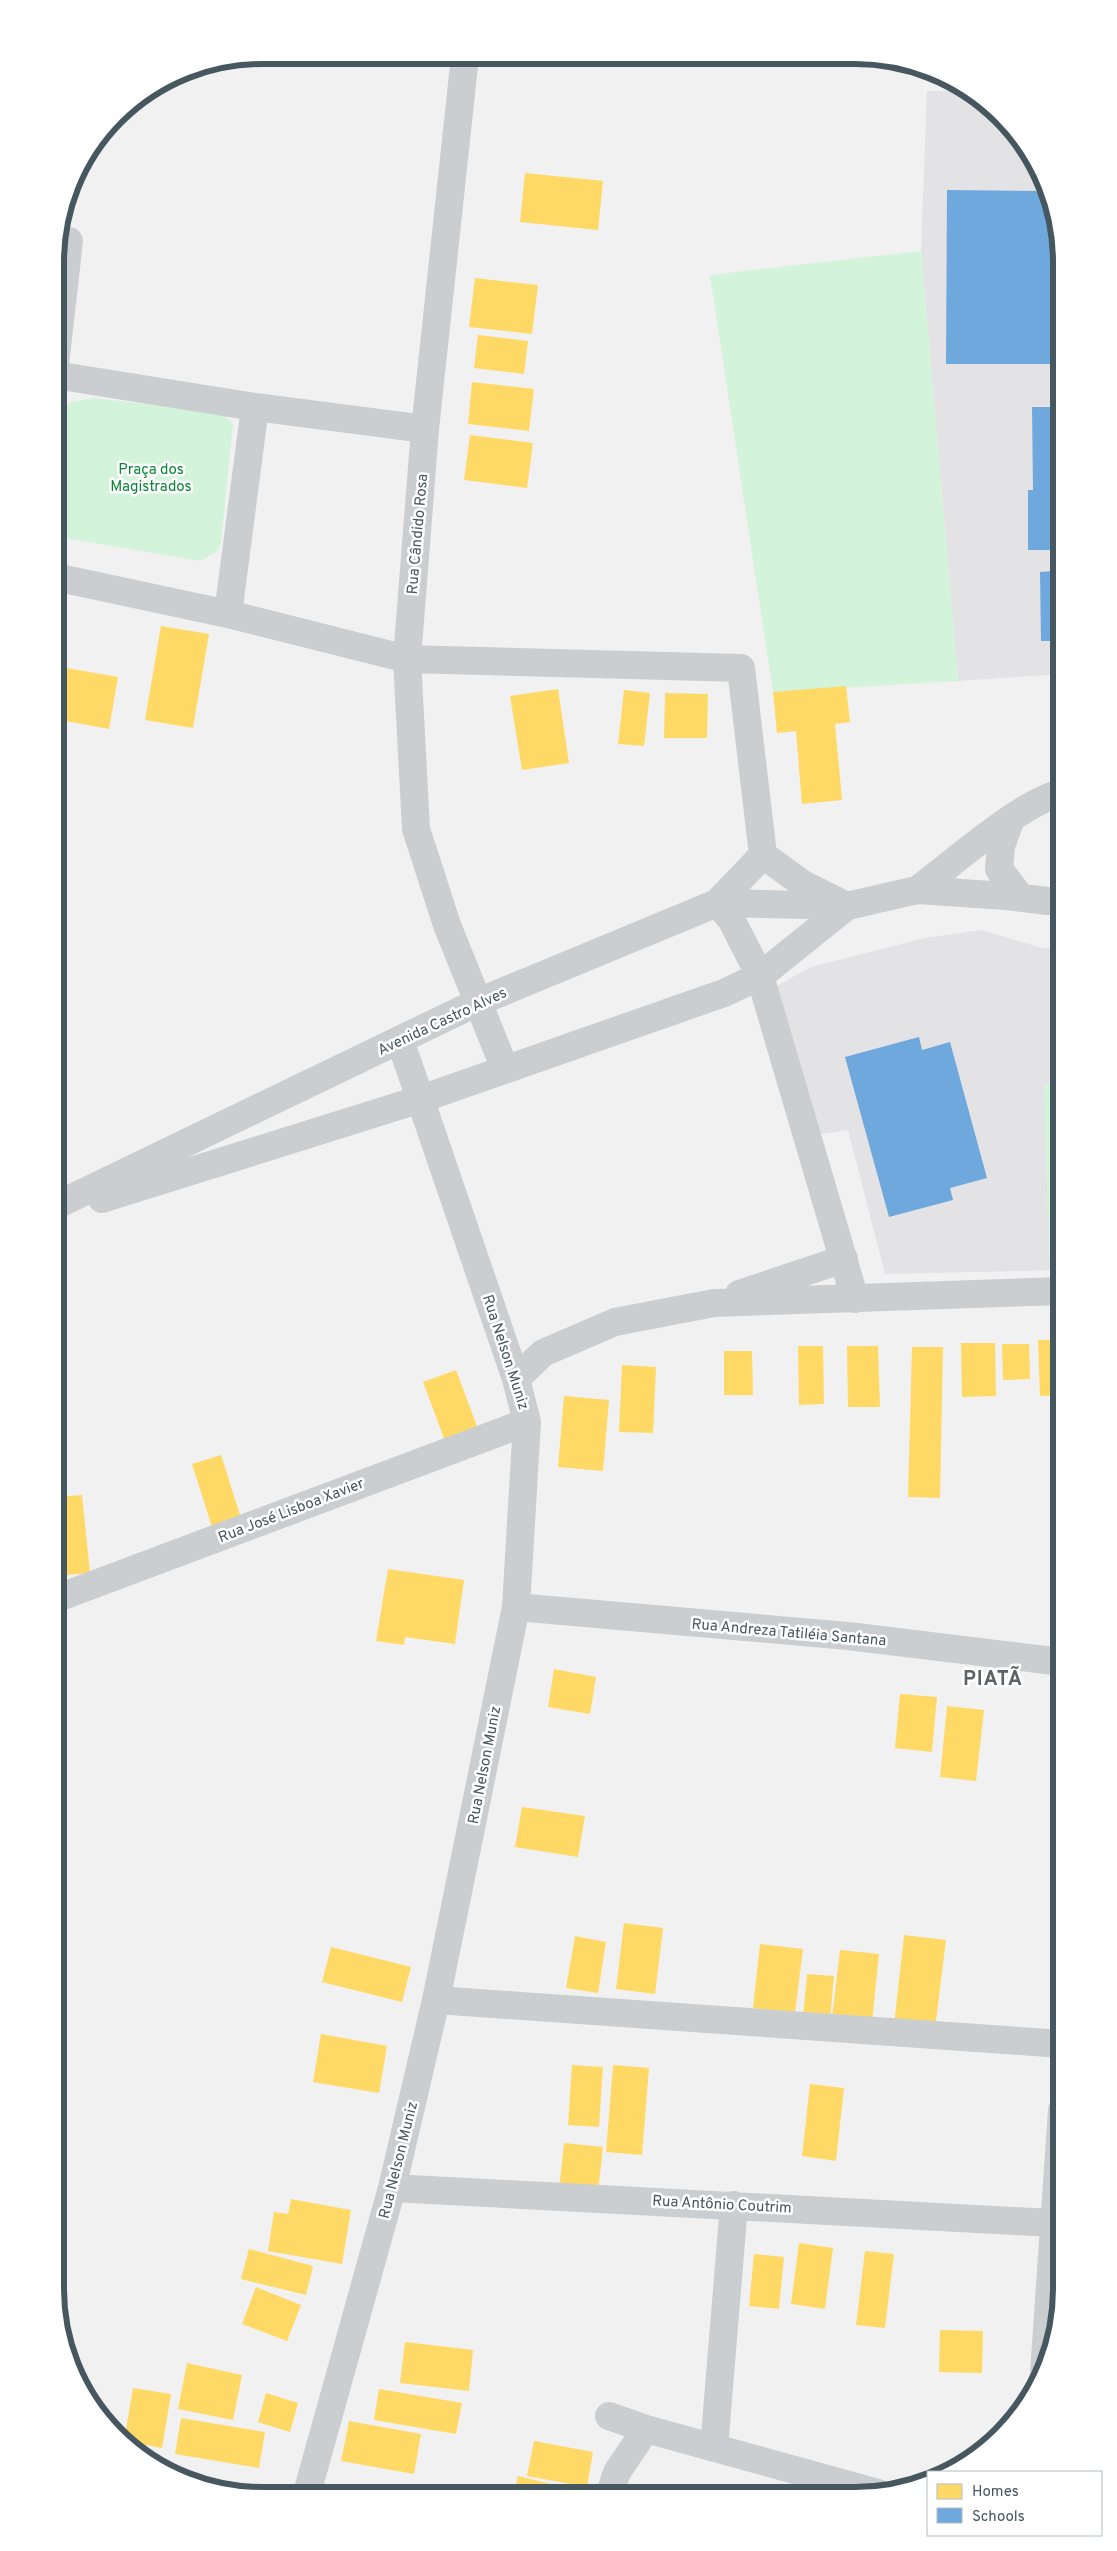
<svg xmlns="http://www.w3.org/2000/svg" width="1117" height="2551" font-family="Overpass,sans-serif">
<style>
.education{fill:#e3e2e4}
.green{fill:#d3f3da}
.homes{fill:#ffd966}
.schools{fill:#6fa8dc}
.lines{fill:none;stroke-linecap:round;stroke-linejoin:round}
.minor{stroke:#caced0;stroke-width:28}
.tertiary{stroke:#caced0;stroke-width:28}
.labels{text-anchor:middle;stroke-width:5;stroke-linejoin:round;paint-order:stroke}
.park-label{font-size:15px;fill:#0d8538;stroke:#fff}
.street-label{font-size:15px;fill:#465760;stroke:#fff}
.district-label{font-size:20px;font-weight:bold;letter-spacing:1px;fill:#5c6266;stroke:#fff}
.rim{fill:none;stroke:#465760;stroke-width:6}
</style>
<rect width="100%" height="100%" fill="#f2f1f1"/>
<!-- education -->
<path class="education" d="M927,91H967L1001,115L1034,159L1055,208L1062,262V674L958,681L921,251Z
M981,930L1042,948L1062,947V1270L885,1274L848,1130L821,1134L777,986L811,967L925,938Z"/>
<!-- green -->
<path class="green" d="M921,251L958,681L773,692L710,275Z
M93,398L221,412L233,424L221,543L215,553L200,561L65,538L55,526V453L60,413L71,402Z
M1044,1084H1062V1261L1049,1262Z"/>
<!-- homes -->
<path class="homes" d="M525,173L603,181L598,230L520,222Z
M475,278L538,285L532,334L469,327Z
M478,335L528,341L524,374L474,368Z
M472,382L534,389L529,431L468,424Z
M470,435L533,443L527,488L464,480Z
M161,626L209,634L193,728L145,720Z
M55,666L118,677L109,729L55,719Z
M846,686L850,722L835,724L842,800L802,804L796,731L777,733L773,692Z
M558,689L569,763L522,770L510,696Z
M624,690L650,693L644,746L618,744Z
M665,693L708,694L707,738H664Z
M1038,1340H1062V1395L1040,1396Z
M961,1343H995L996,1396L962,1397Z
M1002,1344H1029L1030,1379L1003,1380Z
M798,1346H823L824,1404L799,1405Z
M847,1346H878L880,1407H848Z
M912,1347H943L940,1498L908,1497Z
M724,1351H752L753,1395H724Z
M622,1365L656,1367L653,1433L619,1432Z
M456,1370L478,1429L445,1441L423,1382Z
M564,1396L609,1400L603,1471L558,1467Z
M221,1455L241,1518L212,1527L192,1464Z
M82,1495L90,1573L55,1576V1497Z
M388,1569L464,1580L455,1644L405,1637L404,1645L376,1641Z
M554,1669L596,1677L590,1714L548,1707Z
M900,1694L937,1697L932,1752L895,1748Z
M947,1706L984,1710L976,1781L940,1777Z
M522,1807L585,1816L578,1857L515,1847Z
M624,1923L663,1928L655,1994L616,1989Z
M904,1935L946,1940L935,2029L894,2025Z
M575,1936L606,1942L598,1993L566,1988Z
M760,1944L803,1949L795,2013L753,2008Z
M331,1947L411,1967L402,2002L322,1982Z
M840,1950L879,1954L872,2022L832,2018Z
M807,1974L834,1976L830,2019L803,2016Z
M321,2034L387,2046L379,2093L313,2082Z
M572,2065L603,2067L599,2127L568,2125Z
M613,2065L649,2068L642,2155L606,2152Z
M810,2084L844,2088L836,2161L802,2156Z
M564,2143L603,2147L598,2192L559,2189Z
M291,2199L351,2210L342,2264L268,2251L274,2212L288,2214Z
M799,2243L833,2248L825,2309L791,2304Z
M249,2249L313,2266L306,2295L241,2279Z
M865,2251L894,2254L885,2328L856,2325Z
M754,2254L784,2257L779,2309L749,2306Z
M256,2287L301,2305L287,2341L242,2324Z
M940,2330L983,2331L982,2373L939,2372Z
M405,2342L473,2350L469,2391L400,2383Z
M187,2363L242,2375L233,2420L178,2409Z
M133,2388L171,2394L162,2448L124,2441Z
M379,2389L462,2403L456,2434L374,2420Z
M266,2393L298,2403L290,2432L258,2422Z
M181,2418L265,2432L259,2468L175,2454Z
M349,2421L421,2434L414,2474L341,2461Z
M534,2441L593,2452L587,2487L527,2476Z
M518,2476L567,2488L566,2494H514Z"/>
<!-- schools -->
<path class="schools" d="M947,190L1048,191L1055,208L1062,262V364H946Z
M1032,407H1062V641H1041L1040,572L1055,571L1054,550H1028V490H1033Z
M919,1037L922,1050L950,1042L987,1178L950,1188L953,1200L889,1217L845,1057Z"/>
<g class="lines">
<!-- minor -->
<path class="minor" d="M465,56L425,429L407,659L416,829L447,925L505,1069
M55,365L69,241L58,239
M55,375L255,407L425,429
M55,577L228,614L407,659L741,668L763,855L717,903L731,919L760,976L855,1299
M228,614L255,407
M763,855L803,884L847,906
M739,1294L844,1259
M516,1379L543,1353L615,1322L714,1303L1062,1291
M55,1599L527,1422
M516,1607L848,1636L1062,1662
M436,2000L1062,2044
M392,2188L1053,2223
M1044,2373L1062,2110
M609,2416L646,2429L878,2493
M714,2448L734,2205
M307,2493L392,2188L436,2000L516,1607L527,1422L516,1379L400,1040
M610,2494L617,2472L646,2429"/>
<!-- tertiary -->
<path class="tertiary" d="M1011,819L1001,846L999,869L1021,898
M917,890C951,865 1024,800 1062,793
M102,1199L421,1099L724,993L760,976L847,906
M55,1206L478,1002L717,903L847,906L917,890L1006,896L1047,901H1062"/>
</g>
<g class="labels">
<!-- park labels -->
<g class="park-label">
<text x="151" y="474">Praça dos<tspan x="151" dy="17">Magistrados</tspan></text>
</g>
<!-- street labels -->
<g class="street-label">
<text transform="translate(417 534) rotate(-85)" y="5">Rua Cândido Rosa</text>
<text transform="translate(442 1021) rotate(-25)" y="5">Avenida Castro Alves</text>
<text transform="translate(506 1352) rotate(72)" y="5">Rua Nelson Muniz</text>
<text transform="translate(291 1510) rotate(-21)" y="5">Rua José Lisboa Xavier</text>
<text transform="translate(789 1632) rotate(5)" y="5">Rua Andreza Tatiléia Santana</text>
<text transform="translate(484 1765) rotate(-79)" y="5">Rua Nelson Muniz</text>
<text transform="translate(398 2160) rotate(-76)" y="5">Rua Nelson Muniz</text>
<text transform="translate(722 2204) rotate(3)" y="5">Rua Antônio Coutrim</text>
</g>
<!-- district labels -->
<g class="district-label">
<text x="993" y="1685">PIATÃ</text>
</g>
</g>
<!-- crop -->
<path d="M0 0H1117V2551H0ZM262 64H855A198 198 0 0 1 1053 262V2289A198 198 0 0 1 855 2487H262A198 198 0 0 1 64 2289V262A198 198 0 0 1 262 64Z" fill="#fff" fill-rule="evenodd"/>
<path class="rim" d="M262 64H855A198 198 0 0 1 1053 262V2289A198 198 0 0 1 855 2487H262A198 198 0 0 1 64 2289V262A198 198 0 0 1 262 64Z"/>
<!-- legend -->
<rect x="927" y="2471" width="175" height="65" fill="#ffffff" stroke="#b5bcbf"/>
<rect x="937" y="2484" width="25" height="15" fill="#ffd966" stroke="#b5bcbf"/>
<text x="972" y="2496" font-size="15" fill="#465760">Homes</text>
<rect x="937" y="2508" width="25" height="15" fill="#6fa8dc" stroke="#b5bcbf"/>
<text x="972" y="2521" font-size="15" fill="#465760">Schools</text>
</svg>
